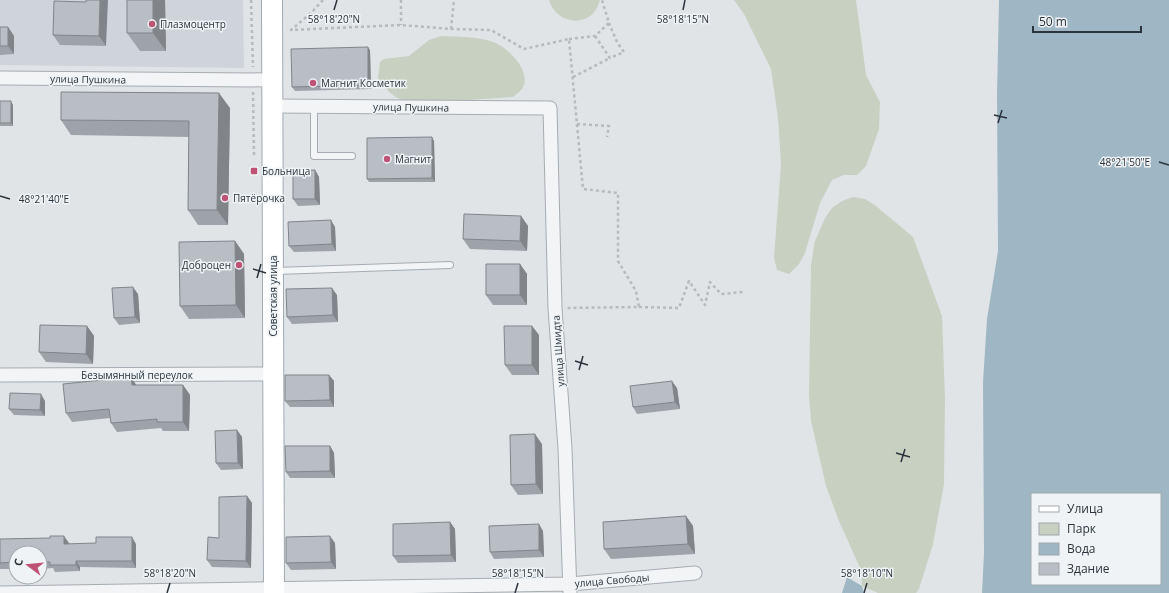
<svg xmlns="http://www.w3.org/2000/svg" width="1169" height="593" font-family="'Open Sans',sans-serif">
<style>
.built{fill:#ced4d9}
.green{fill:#c8d0c2}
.water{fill:#9fb7c4;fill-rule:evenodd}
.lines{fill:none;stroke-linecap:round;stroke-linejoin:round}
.lane-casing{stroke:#a6acb1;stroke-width:8}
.street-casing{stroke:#a6acb1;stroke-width:15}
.primary-casing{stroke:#a1aab2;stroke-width:22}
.path{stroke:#b6babe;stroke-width:2.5;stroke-dasharray:3 3;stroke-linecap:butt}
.lane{stroke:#f2f4f6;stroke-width:6}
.street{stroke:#f2f4f6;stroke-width:13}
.primary{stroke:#fff;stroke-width:20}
.wall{fill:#9ea3a9}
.shaded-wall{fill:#818589}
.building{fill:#b8bec4;stroke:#818589}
.ticks{fill:none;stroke:#2b343d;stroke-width:1.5}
.poi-dot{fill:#bf5375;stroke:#eff3f5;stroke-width:1.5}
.labels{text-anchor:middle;stroke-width:3;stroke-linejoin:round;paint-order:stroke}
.poi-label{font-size:10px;fill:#2b343d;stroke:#eff3f5;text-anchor:start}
.street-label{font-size:10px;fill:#2b343d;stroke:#eff3f5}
.ticks-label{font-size:10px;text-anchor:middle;fill:#2b343d;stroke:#eff3f5;stroke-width:3;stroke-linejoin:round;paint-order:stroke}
</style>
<rect width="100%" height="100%" fill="#e0e4e7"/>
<!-- built -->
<path class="built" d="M0,0H243L244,68L0,65Z"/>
<!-- green -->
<path class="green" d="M549,0H600C594,28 557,27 549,0Z
M734,0H856L866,75L880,102L879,129L866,166L857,175H844L832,180L820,203L805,253L799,264L789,274L777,270L774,258L781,164L778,118L771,69L744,14Z
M441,36C458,37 477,36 493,42C508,47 533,72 522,89C520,92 516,94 513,97L421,103C399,102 390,96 378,78L380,62L384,59L409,56L429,40Z
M853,197L865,199L876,206L913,237L942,316L945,399L944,484L933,544L919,589L916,593H878L862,586L861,570L839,521L826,486L811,421L809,395L811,265L815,241L825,218L832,208L842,201Z"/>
<!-- water -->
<path class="water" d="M999,0H1169V593H982L984,553L983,382L987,319L998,251L997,95ZM1032,494H1160V584H1032Z
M847,577L862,586L864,593H842Z"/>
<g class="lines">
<defs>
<path id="lane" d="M314,106V156H352
M276,271L450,265"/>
<path id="street" d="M0,78L272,80
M272,106L550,108L555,308L565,449L570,593
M0,375L274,374
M0,593L570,584L695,573"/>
<path id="primary" d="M272,0L274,593"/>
</defs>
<!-- lane casing -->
<use href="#lane" class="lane-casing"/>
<!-- street casing -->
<use href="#street" class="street-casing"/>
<!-- primary casing -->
<use href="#primary" class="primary-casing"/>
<!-- path -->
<path class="path" d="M251,0L253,67
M323,0L312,12L291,30L401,25L451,29L491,30L524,49L569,39L583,189L618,193V261L636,291L639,307L567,308
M401,0V25
M451,29L454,0
M595,36L610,58L624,52L617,42L609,23
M569,39L595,36L609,23L602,0
M573,77L610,58
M253,92L254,157
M577,124L609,126L607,137
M639,307L679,308L689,281L705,305L710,282L721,294L743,292"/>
<!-- lane -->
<use href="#lane" class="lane"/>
<!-- street -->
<use href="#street" class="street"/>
<!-- primary -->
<use href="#primary" class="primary"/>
</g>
<!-- wall -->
<path class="wall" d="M165,0L166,51H140L127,33Z
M86,2L106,46L60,45L53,35Z
M0,27H8L14,36V54L0,55Z
M370,50L371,89L295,91L292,87Z
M0,101L13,105V126H0Z
M230,108L228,225H198L188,210L189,137L71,135L61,120Z
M434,141L435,182H369L367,179Z
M315,170L319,177L320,205L298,206L293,199Z
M521,216L528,226L527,251L470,249L463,239Z
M335,227L336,251L294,252L289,246Z
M235,241L244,254L245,318L189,319L180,306Z
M520,264L527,274V305H493L486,295Z
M138,294L140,323L119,325L114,318Z
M337,295L338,322L292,324L287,317Z
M87,326L94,336L93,364L46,362L39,352Z
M532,326L539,335V375H512L505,365Z
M329,375L334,381V407H290L285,401Z
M137,385H183L190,395L189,431H163L161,428L117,432L111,423L110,418L72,422L66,413Z
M677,388L680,409L637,414L633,407Z
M45,401V416L14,415L9,409Z
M237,430L242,437L243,469L221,470L216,463Z
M542,444L543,494L518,495L511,485Z
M330,446L334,453L335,478H290L286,472Z
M247,496L252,503L251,568L212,567L207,560L219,538Z
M686,516L693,526L695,554L611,559L604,549Z
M450,522L455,529L456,562L398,563L393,556Z
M543,531L544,557L494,559L490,552Z
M0,539L69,543V544H136V568L80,567V571L55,572L53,568L40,569V553H16V569H0Z
M335,543L336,569L291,570L286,563Z"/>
<!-- shaded-wall -->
<path class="shaded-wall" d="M100,0H108L106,46L99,36Z
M153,0H165L166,51L153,33Z
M8,27L14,36V54L8,46Z
M368,47L370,50L371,89L368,85Z
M219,93L230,108L228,225L217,210Z
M11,101L13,105V126L11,123Z
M432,137L434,141L435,182L432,178Z
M315,170L319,177L320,205L315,199Z
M521,216L528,226L527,251L520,241Z
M331,220L335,227L336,251L332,244Z
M235,241L244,254L245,318L236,305Z
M520,264L527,274V305L520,295Z
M133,287L138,294L140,323L135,317Z
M332,288L337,295L338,322L333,315Z
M87,326L94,336L93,364L86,354Z
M532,326L539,335V375L532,365Z
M329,375L334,381V407L330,400Z
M131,377L137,386L132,385Z
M672,381L677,388L680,409L675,402Z
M183,385L190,395L189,431L183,422Z
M41,394L45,401V416L40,410Z
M237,430L242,437L243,469L238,463Z
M535,434L542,444L543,494L536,484Z
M330,446L334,453L335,478L330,471Z
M247,496L252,503L251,568L246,561Z
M686,516L693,526L695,554L688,544Z
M450,522L455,529L456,562L451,555Z
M539,524L543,531L544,557L539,550Z
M64,536L69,543V550L64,544Z
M330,536L335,543L336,569L331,562Z
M132,537L136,544V568L132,561Z
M76,561L80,567V571L76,565Z"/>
<!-- building -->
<path class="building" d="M86,0H100L99,36L53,35L54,1L86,2Z
M127,0H153V33H127Z
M0,27H8V46H0Z
M368,47V85L292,87L291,49Z
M61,92L219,93L217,210H188L189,121L61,120Z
M0,101H11V123H0Z
M432,137V178L367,179V138Z
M315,170V199H293V171Z
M464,214L521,216L520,241L463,239Z
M331,220L332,244L289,246L288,222Z
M235,241L236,305L180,306L179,242Z
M486,264H520V295H486Z
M133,287L135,317L114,318L112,288Z
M332,288L333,315L287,317L286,289Z
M40,325L87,326L86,354L39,352Z
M504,326H532V365H505Z
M285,375H329L330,400L285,401Z
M131,377L132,385H183V422H157V419L111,423L109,409L66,413L63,384Z
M672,381L675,402L633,407L630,386Z
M10,393L41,394L40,410L9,409Z
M237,430L238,463H216L215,431Z
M535,434L536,484L511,485L510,435Z
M285,446H330V471L286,472Z
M247,496L246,561L207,560L208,537L219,538V497Z
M686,516L688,544L604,549L603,522Z
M450,522L451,555L393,556V524Z
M539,524V550L490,552L489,526Z
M50,536H64V544L96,543V537H132V561H76V565H50V562H40V553H16V562L0,563V539L50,538Z
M330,536L331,562L286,563V537Z"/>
<!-- ticks -->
<path class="ticks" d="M334,10L337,0M683,10L685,0M994,115L1007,118M998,123L1002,110M1159,162L1169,165M0,196L10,199M253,269L266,273M257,278L261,264M575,361L588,365M579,370L583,356M896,453L910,457M901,462L905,449M167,593L170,583M515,593L518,583M864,593L867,583"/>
<!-- markers -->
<g class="poi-dot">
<circle cx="152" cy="24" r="4"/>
<circle cx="313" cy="83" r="4"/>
<circle cx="387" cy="159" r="4"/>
<rect x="250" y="167" width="8" height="8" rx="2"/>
<circle cx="225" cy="198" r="4"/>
<circle cx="239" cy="265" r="4"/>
</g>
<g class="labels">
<!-- poi labels -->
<g class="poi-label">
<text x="160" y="28">Плазмоцентр</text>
<text x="321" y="87">Магнит Косметик</text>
<text x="395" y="163">Магнит</text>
<text x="262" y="175">Больница</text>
<text x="233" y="202">Пятёрочка</text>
<text x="231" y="269" text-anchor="end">Доброцен</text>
</g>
<!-- street labels -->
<g class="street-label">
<text transform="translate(88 79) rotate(1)" y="4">улица Пушкина</text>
<text transform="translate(411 107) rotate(1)" y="4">улица Пушкина</text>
<text transform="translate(273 296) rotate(-90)" y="4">Советская улица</text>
<text transform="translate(558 351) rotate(-94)" y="4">улица Шмидта</text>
<text x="137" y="379">Безымянный переулок</text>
<text transform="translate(612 580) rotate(-5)" y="4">улица Свободы</text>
</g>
</g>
<g class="ticks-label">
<text x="334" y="23">58°18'20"N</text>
<text x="683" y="23">58°18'15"N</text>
<text x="1125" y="166">48°21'50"E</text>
<text x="44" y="203">48°21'40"E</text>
<text x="170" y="577">58°18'20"N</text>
<text x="518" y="577">58°18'15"N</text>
<text x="867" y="577">58°18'10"N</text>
</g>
<!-- legend -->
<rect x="1031" y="493" width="130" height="92" fill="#eff3f5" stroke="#a1a7ab"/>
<rect x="1039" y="506" width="20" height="6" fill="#ffffff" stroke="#a1a7ab"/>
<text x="1067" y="513" font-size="12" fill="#2b343d">Улица</text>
<rect x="1039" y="523" width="20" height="12" fill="#c8d0c2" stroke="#a1a7ab"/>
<text x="1067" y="533" font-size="12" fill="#2b343d">Парк</text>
<rect x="1039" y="543" width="20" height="12" fill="#9fb7c4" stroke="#a1a7ab"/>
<text x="1067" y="553" font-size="12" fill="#2b343d">Вода</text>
<rect x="1039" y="563" width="20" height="12" fill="#b8bec4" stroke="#a1a7ab"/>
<text x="1067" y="573" font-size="12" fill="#2b343d">Здание</text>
<!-- north arrow -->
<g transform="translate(28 565) rotate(286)"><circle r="19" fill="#eff3f5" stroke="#a1a7ab"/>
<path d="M0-3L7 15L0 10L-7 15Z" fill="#bf5375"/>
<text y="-6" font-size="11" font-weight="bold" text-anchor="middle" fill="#2b343d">С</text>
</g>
<!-- scale -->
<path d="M1033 26v6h108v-6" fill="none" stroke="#2b343d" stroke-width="2"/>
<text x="1039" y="26" font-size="12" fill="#2b343d" stroke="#eff3f5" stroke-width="3" paint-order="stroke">50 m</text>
</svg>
